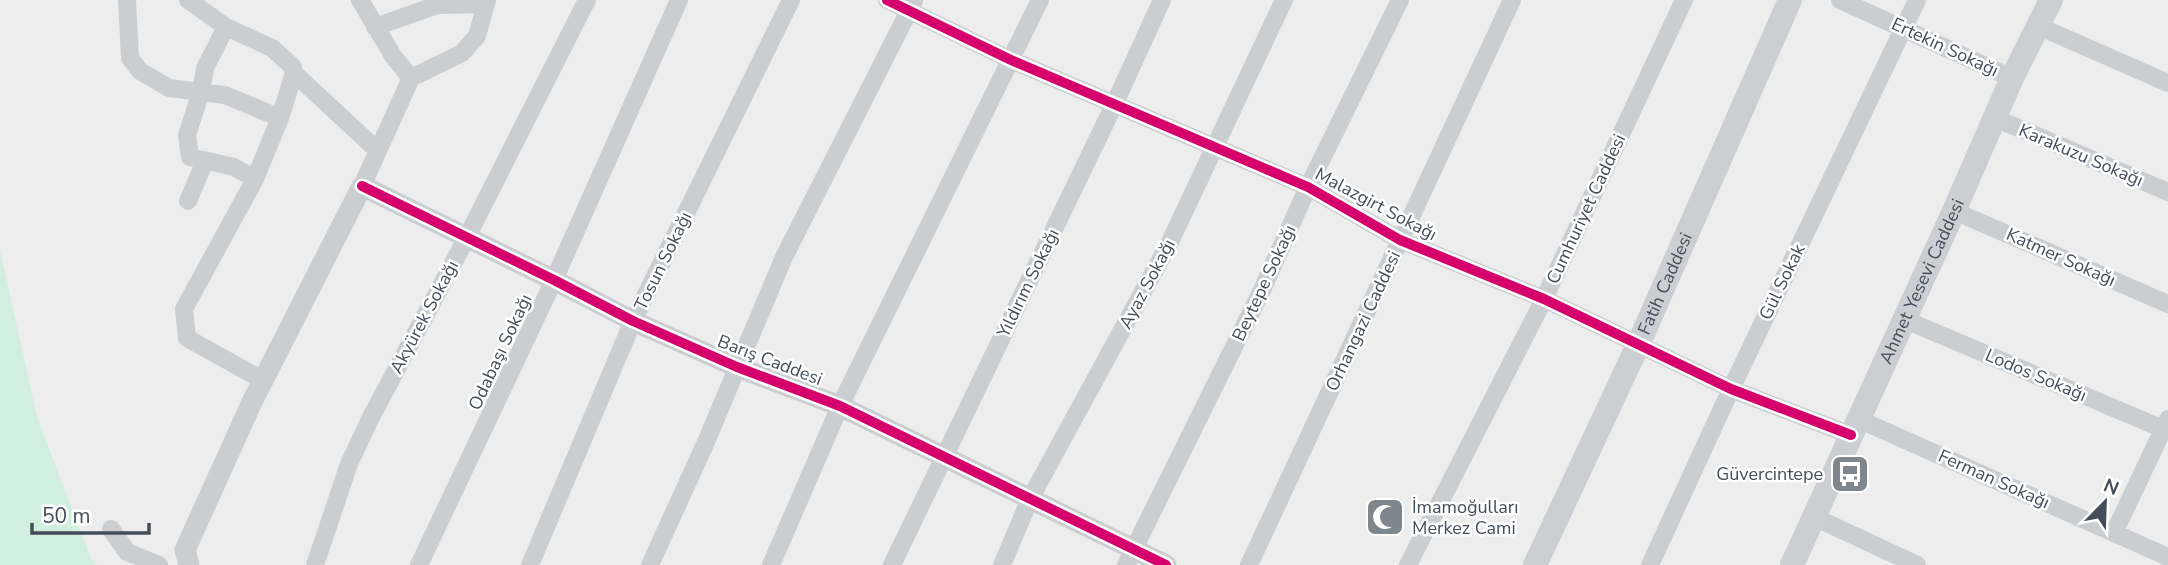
<svg xmlns="http://www.w3.org/2000/svg" width="2168" height="565" font-family="'Nunito Sans',sans-serif">
<style>
.green{fill:#d0efde}
.lines{fill:none;stroke-linecap:round;stroke-linejoin:round}
.minor{stroke:#cbced1;stroke-width:18}
.tertiary{stroke:#cbced1;stroke-width:21}
.secondary{stroke:#cbced3;stroke-width:24}
.cycleway-casing{stroke:#fff;stroke-width:15}
.cycleway{stroke:#d6006c;stroke-width:10}
.labels{text-anchor:middle;stroke-width:5;stroke-linejoin:round;paint-order:stroke}
.street-label{font-size:18px;fill:#444e5a;stroke:#fff}
.poi-label{font-size:18px;fill:#444e5a;stroke:#fff;text-anchor:end}
</style>
<rect width="100%" height="100%" fill="#eeeded"/>
<!-- green -->
<path class="green" d="M0,250L37,417L91,559L97,565H0Z"/>
<g class="lines">
<!-- minor -->
<path class="minor" d="M127,0L130,58L140,71L169,88L225,95L280,118
M188,0L226,27L272,48L293,67L294,73L378,151
M360,0L393,56L411,78L362,186
M887,0L1011,60L1308,187L1400,240L1544,299L1731,389L1851,435
M1840,0L2012,78
M2038,26L2168,83
M226,27L205,68L201,92L187,135L190,157L234,167L255,179
M375,27L437,5L485,4
M411,78L462,53L477,36L487,0
M1995,118L2168,192
M188,201L205,161
M1954,211L2168,304
M1903,319L2168,431
M264,381L187,338L184,309L255,179L280,118L294,73
M1858,419L2168,557
M1814,517L1917,565
M111,529L127,552L159,565
M2114,533L2168,419
M315,565L349,464L370,419L467,237L587,0
M419,565L554,280L679,0
M530,565L633,321L791,0
M650,565L706,442L784,257L914,1
M771,565L840,406L1040,0
M892,565L1114,105L1162,0
M1002,565L1030,499L1169,244L1284,0
M1126,565L1262,290L1308,187L1400,0
M1249,565L1512,0
M1408,565L1544,299L1684,0
M1650,565L1731,389L1917,0"/>
<!-- tertiary -->
<path class="tertiary" d="M189,565L185,550L252,402L362,186L554,280L633,321L737,367L840,406L1166,565"/>
<!-- secondary -->
<g class="secondary">
<path id="s1" d="M1535,565L1638,345L1790,0"/>
<path id="s2" d="M1792,565L1954,211L2012,78L2051,0"/>
</g>
<defs>
<path id="cycleway" d="M887,0L1011,60L1308,187L1400,240L1544,299L1731,389L1851,435
M362,186L554,280L633,321L737,367L840,406L1166,565"/>
</defs>
<!-- cycleway casing -->
<use href="#cycleway" class="cycleway-casing"/>
<!-- cycleway -->
<use href="#cycleway" class="cycleway"/>
</g>
<!-- icons -->
<defs>
<symbol id="bus-square" viewBox="-11 -11 22 22"><rect x="-9" y="-9" width="18" height="18" rx="4" fill="#80868d" stroke="#fff"/><path d="M-5-6H5V4H4V6H2V4H-2V6H-4V4H-5ZM-3.5-4V0h7V-4ZM-3.5 1.2v1.5H-2V1.2ZM2 1.2v1.5H3.5V1.2Z" fill="#fff"/></symbol>
<symbol id="mosque-square" viewBox="-11 -11 22 22"><rect x="-9" y="-9" width="18" height="18" rx="4" fill="#80868d" stroke="#fff"/><path d="M3.5-4.9A6 6 0 1 0 3.5 4.9A5 5 0 1 1 3.5-4.9Z" fill="#fff"/></symbol>
</defs>
<g fill-rule="evenodd">
<use href="#bus-square" x="1828" y="452" width="44" height="44"/>
<use href="#mosque-square" x="1363" y="495" width="44" height="44"/>
</g>
<g class="labels">
<!-- street labels -->
<g class="street-label">
<text transform="translate(1945 47) rotate(25)" y="6">Ertekin Sokağı</text>
<text transform="translate(2081 155) rotate(23)" y="6">Karakuzu Sokağı</text>
<text transform="translate(1376 204) rotate(28)" y="6">Malazgirt Sokağı</text>
<text transform="translate(1586 209) rotate(-65)" y="6">Cumhuriyet Caddesi</text>
<text transform="translate(2061 257) rotate(24)" y="6">Katmer Sokağı</text>
<text transform="translate(663 261) rotate(-64)" y="6">Tosun Sokağı</text>
<text transform="translate(1782 282) rotate(-64)" y="6">Gül Sokak</text>
<text dy="6" stroke="none"><textPath href="#s2" startOffset="312">Ahmet Yesevi Caddesi</textPath></text>
<text transform="translate(1028 283) rotate(-64)" y="6">Yıldırım Sokağı</text>
<text transform="translate(1264 283) rotate(-65)" y="6">Beytepe Sokağı</text>
<text transform="translate(1147 284) rotate(-62)" y="6">Ayaz Sokağı</text>
<text dy="6" stroke="none"><textPath href="#s1" startOffset="310">Fatih Caddesi</textPath></text>
<text transform="translate(424 317) rotate(-62)" y="6">Akyürek Sokağı</text>
<text transform="translate(1363 321) rotate(-65)" y="6">Orhangazi Caddesi</text>
<text transform="translate(500 352) rotate(-65)" y="6">Odabaşı Sokağı</text>
<text transform="translate(770 360) rotate(21)" y="6">Barış Caddesi</text>
<text transform="translate(2036 375) rotate(23)" y="6">Lodos Sokağı</text>
<text transform="translate(1994 479) rotate(24)" y="6">Ferman Sokağı</text>
</g>
<!-- poi labels -->
<g class="poi-label">
<text x="1823" y="480">Güvercintepe</text>
<text x="1412" y="513" text-anchor="start">İmamoğulları<tspan x="1412" dy="21">Merkez Cami</tspan></text>
</g>
</g>
<!-- north arrow -->
<g transform="translate(2105 502) rotate(23)" stroke="#ffffff" stroke-width="5" paint-order="stroke">
<path d="M0-5L12 26L0 18L-12 26Z" fill="#444e5a"/>
<text y="-10" font-size="19" font-weight="bold" text-anchor="middle" fill="#444e5a">N</text>
</g>
<!-- scale -->
<path d="M32 523v10h117v-10" fill="none" stroke="#444e5a" stroke-width="3.5"/>
<text x="42" y="523" font-size="21" fill="#444e5a" stroke="#ffffff" stroke-width="5" paint-order="stroke">50 m</text>
</svg>
